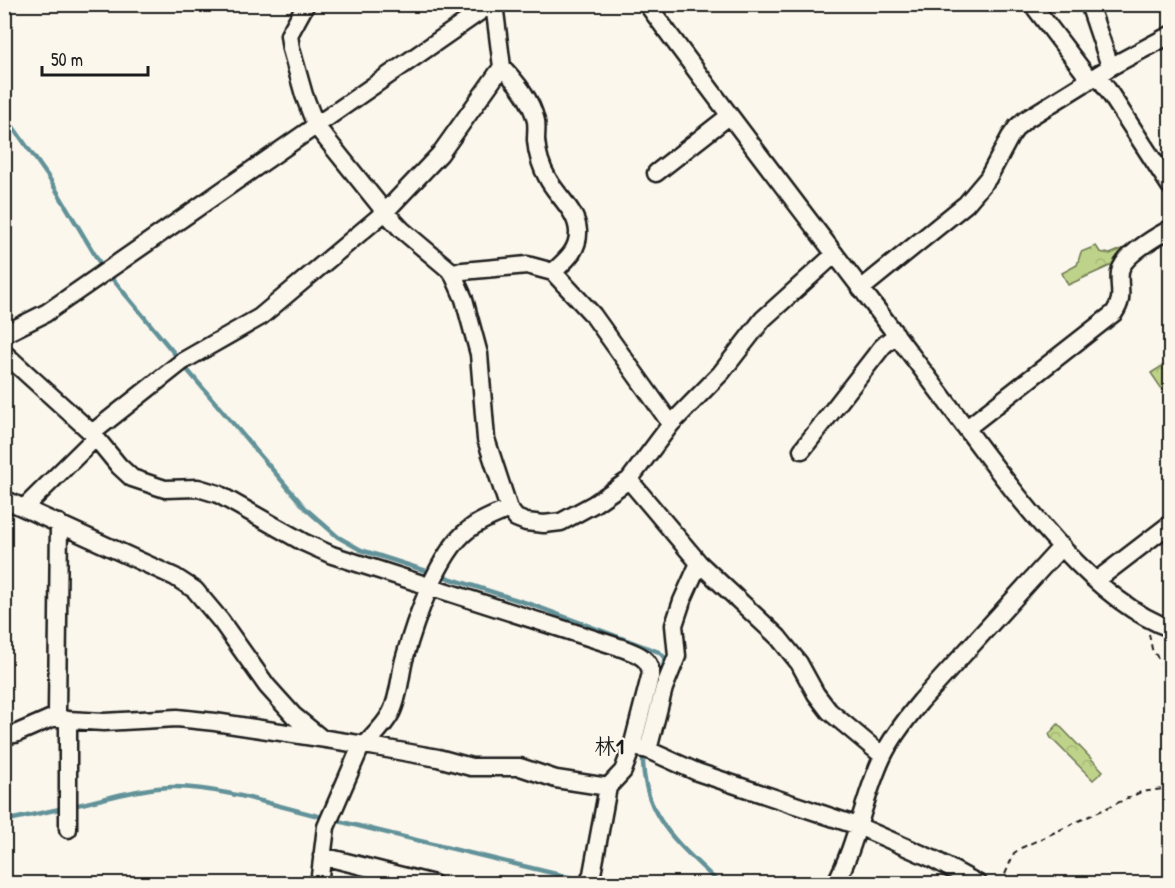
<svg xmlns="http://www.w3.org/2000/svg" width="1175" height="888" font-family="'Patrick Hand','Klee One',sans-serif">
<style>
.forest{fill:url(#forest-crowns);stroke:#6d7852;stroke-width:1.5}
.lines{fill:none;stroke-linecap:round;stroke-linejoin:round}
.stream{stroke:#629299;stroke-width:4.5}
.minor-casing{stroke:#1c1c1c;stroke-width:21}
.path{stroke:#1c1c1c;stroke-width:2;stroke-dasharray:6 4.5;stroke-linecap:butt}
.minor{stroke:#fbf7ec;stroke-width:16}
.labels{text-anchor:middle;stroke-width:4.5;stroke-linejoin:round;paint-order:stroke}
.neighbourhood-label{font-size:22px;font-weight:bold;fill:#1c1c1c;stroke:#fbf7ec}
</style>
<defs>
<pattern id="forest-crowns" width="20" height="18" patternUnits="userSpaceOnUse" patternTransform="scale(1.5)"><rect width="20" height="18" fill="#bed389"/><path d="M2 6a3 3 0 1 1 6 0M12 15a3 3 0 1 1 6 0" fill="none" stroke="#a3b576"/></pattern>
</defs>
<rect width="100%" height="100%" fill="#fbf7ec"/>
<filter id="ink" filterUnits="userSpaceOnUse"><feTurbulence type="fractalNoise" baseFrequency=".0167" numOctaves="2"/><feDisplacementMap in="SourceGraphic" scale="12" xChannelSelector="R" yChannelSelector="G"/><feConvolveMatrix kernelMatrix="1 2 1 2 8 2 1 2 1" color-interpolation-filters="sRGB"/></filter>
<g filter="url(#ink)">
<!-- forest -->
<path class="forest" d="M1096,246L1100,252L1110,254L1129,246L1131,249L1114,264L1068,285L1062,273L1077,265L1081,252Z
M1170,361V401L1151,373Z
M1058,724L1103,771L1093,780L1051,738L1049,734Z"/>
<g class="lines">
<!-- stream -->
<path class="stream" d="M4,114L49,178L101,265L179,359
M184,366L306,509L338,537L361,550L533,605L659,652L665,658L662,671
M643,752C641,817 678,843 720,884
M73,806C105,799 139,788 172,787C218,786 280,807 326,818
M334,820L585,881
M4,821L64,808"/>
<defs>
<path id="minor" d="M306,4L289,35L291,49L304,95L316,126L385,212L402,230L452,272L464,299L479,354L486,439L509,509L516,518L526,522L544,524L561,522L594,504L629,480L671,424L721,373L763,319L835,254
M647,4C723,108 801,210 879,312C908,351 937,389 966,428C1013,491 1094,603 1170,628
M1032,4L1090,80
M1089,4L1108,60L1112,66
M502,67C517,83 531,99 536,121C537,127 536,134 536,140C537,153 541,167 548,179C557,196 577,211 578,231C579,250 566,260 553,272
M1098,75L1170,186
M656,173L729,116
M452,272L527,265L553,272L593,315L671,424
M861,289L966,204L988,178L1010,137L1017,127L1025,120L1112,66L1170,35
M4,334L46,313L491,4
M4,353L92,433L119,466L132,478L165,489L198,488L218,494L303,542L332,555L619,647C634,653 649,656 651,673L632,747
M967,428L1114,313C1125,297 1118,289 1120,272C1122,256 1157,236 1170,229
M92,433L183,361L260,317L385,212L440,154L502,67L494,4
M802,450L882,347L896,334
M629,480L699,563L778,637L799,663L816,694L829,711L883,756
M4,499L175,577L195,590L221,621L267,686L294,716L321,738
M25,507L96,437
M59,523L57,712L54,717L68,720L104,722L177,718L215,722L365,745L438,758L471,767H520L556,779L608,787
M1097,580L1170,524
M68,720V829
M4,736L15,734L54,717
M365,745C374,735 385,725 391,713C399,698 400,676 404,660C414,623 438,553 468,530C480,520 495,515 509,509
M648,750L664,688L677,656L674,625L682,601L699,563
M322,856L434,884
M319,884L326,827L361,746
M588,884L592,874L608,787L623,771L632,747L648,750L697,772L858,826L933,859L979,884
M835,884C857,844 863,799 882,758C891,738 907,718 921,701L1062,546"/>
</defs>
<!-- minor casing -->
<use href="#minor" class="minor-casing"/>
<!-- path -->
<path class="path" d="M1149,634L1152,649L1170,676
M1001,884L1014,853L1021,848L1141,792L1170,788"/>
<!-- minor -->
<use href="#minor" class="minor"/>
</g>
</g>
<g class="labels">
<!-- neighbourhood labels -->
<g class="neighbourhood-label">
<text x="609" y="754">林1</text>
</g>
</g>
<!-- margin -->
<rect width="1175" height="888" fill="none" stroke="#fbf7ec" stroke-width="24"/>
<rect x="12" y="12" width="1151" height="864" fill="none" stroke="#1c1c1c" stroke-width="2" filter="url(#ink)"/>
<!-- scale -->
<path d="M42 66v9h106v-9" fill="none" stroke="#1c1c1c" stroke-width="3"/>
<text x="51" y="66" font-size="18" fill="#1c1c1c" stroke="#fbf7ec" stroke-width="4.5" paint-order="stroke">50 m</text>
</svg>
